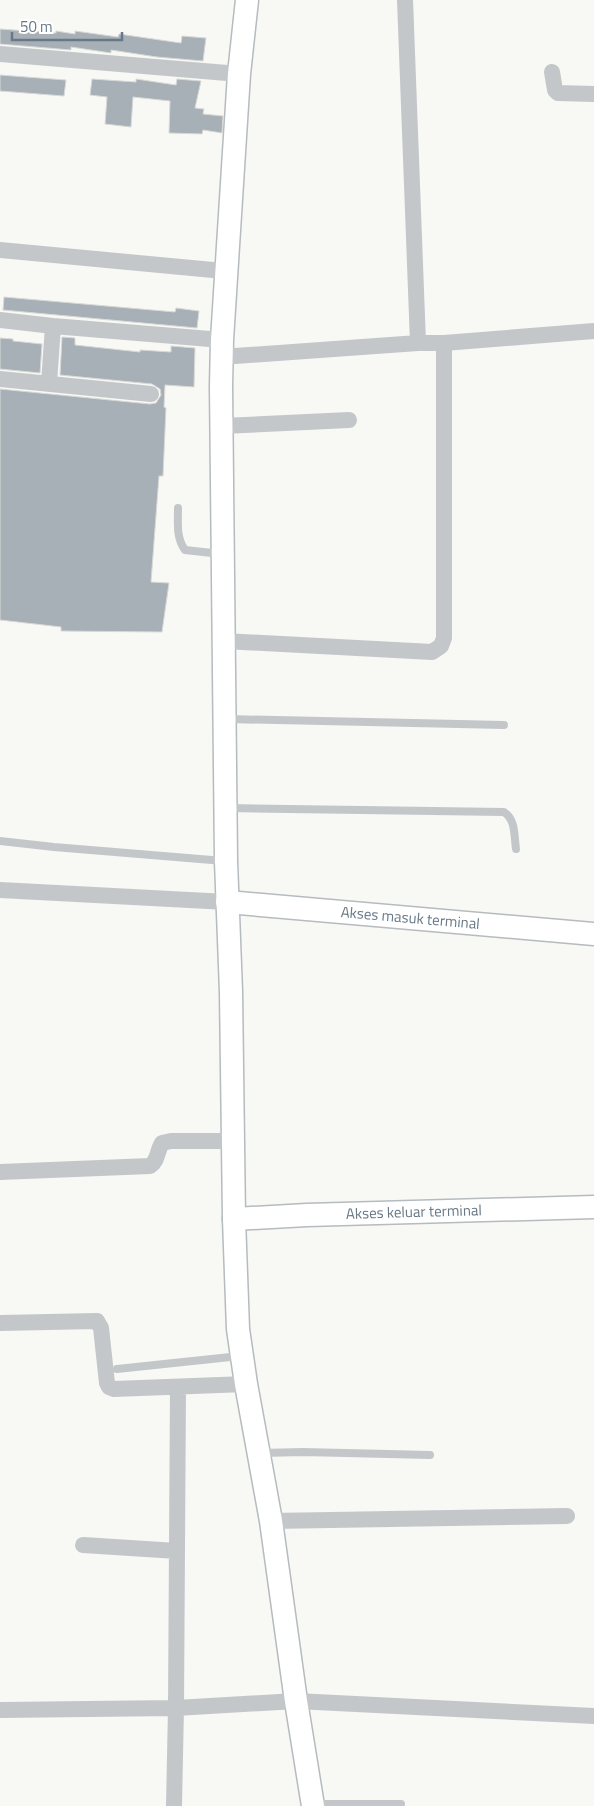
<svg xmlns="http://www.w3.org/2000/svg" width="594" height="1806" font-family="'Titillium Web',sans-serif">
<style>
.building{fill:#a7b0b6;stroke:#d9d9d7}
.lines{fill:none;stroke-linecap:round;stroke-linejoin:round}
.secondary-casing{stroke:#b5bbbf;stroke-width:25}
.lane{stroke:#c3c7ca;stroke-width:8}
.street{stroke:#c3c7ca;stroke-width:16}
.secondary{stroke:#fff;stroke-width:22}
.labels{text-anchor:middle;stroke-width:5;stroke-linejoin:round;paint-order:stroke}
.street-label{font-size:15px;fill:#677886;stroke:#fff}
</style>
<rect width="100%" height="100%" fill="#f8f8f5"/>
<!-- building -->
<path class="building" d="M0,29L56,33V31L75,34V31L118,37L119,34L181,43L182,36L206,38L203,61L157,57L111,50V53L71,47V50L0,44Z
M0,75L66,80L64,96L0,91Z
M92,79L136,82V79L176,85L177,79L201,81L195,108L204,109L203,114L223,116L222,133L203,130L202,134L169,133L170,101L133,97L131,127L105,124L107,97L90,95Z
M4,297L175,312L176,308L199,311L197,328L3,310Z
M62,337L75,338V345L140,352V350L171,352V346L195,348L194,387L165,385L164,407L166,408L163,476H159L151,582L169,583L162,632L61,631V627L0,620V389L150,404L156,403L161,395L160,389L152,384L60,375Z
M0,338L13,339V341L42,344L40,373L0,369Z"/>
<g class="lines">
<defs>
<g id="secondary">
<path d="M247,0L239,74L222,340L221,386L226,861L231,992L234,1219L238,1329L246,1384L271,1521L296,1701L313,1806"/>
<path id="s1" d="M227,902L594,934"/>
<path id="s2" d="M234,1219L307,1215L594,1207"/>
</g>
</defs>
<!-- secondary casing -->
<use href="#secondary" class="secondary-casing"/>
<!-- lane -->
<path class="lane" d="M178,508C178,523 176,538 185,550L221,554
M227,719L504,725
M227,808L504,812C516,820 514,836 516,849
M0,841L54,847L224,861
M117,1369L240,1356
M261,1453L303,1452L430,1455
M316,1804H401"/>
<!-- street -->
<path class="street" d="M405,0L418,343
M0,54L239,74
M552,72L555,90L558,93L594,94
M0,250L213,270H226
M0,320L53,326L222,340
M221,357L418,343H444L594,331
M0,379L151,394
M49,383L53,326
M222,426L349,420
M224,641L432,652L441,646L444,638V343
M0,890L227,902
M0,1172L150,1166C158,1161 157,1151 162,1143L171,1141H233
M0,1323L97,1321L101,1328L107,1383L109,1387L114,1389L246,1384
M271,1521L567,1516
M83,1545L177,1551
M0,1710L176,1708L296,1701L594,1716
M174,1806L176,1708L178,1387"/>
<!-- secondary -->
<use href="#secondary" class="secondary"/>
</g>
<g class="labels">
<!-- street labels -->
<g class="street-label">
<text dy="5" stroke="none"><textPath href="#s1" startOffset="184">Akses masuk terminal</textPath></text>
<text dy="5" stroke="none"><textPath href="#s2" startOffset="180">Akses keluar terminal</textPath></text>
</g>
</g>
<!-- scale -->
<path d="M12 32v8h110v-8" fill="none" stroke="#677886" stroke-width="2.5"/>
<text x="20" y="32" font-size="15" fill="#677886" stroke="#ffffff" stroke-width="4" paint-order="stroke">50 m</text>
</svg>
